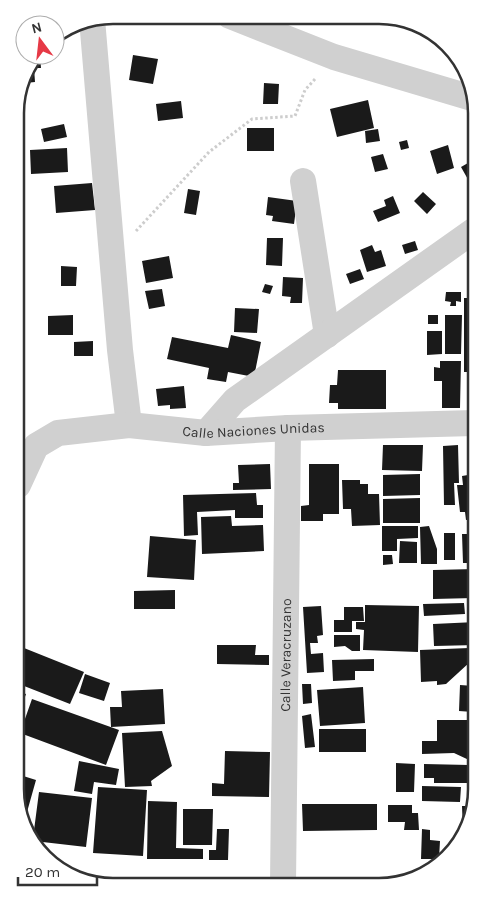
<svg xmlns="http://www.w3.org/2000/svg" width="492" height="902" font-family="Karla,sans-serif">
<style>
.building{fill:#1a1a1a}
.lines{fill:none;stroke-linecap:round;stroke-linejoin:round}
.path{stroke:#cdcdcd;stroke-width:3;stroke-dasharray:2.5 2.5;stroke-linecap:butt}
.street{stroke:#d0d0d0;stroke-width:26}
.labels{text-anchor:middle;stroke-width:5;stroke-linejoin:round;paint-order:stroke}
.street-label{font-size:14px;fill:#333;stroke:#fff}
.rim{fill:none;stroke:#333;stroke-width:2.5}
</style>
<rect width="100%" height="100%" fill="#fff"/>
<!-- building -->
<path class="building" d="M40,55L41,68H34L35,82L25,83Z
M133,55L158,59L153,84L129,80Z
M264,83L279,84L278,104H263Z
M368,100L374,128L337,137L330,109Z
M181,101L183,118L158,121L156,104Z
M64,124L67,137L44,142L41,129Z
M247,128H274V151H247Z
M378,129L380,141L366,143L365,131Z
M407,140L409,148L401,150L399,142Z
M448,145L454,168L437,174L430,151Z
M67,148L68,172L31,174L30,150Z
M383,154L388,169L375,172L371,157Z
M468,163L470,168L472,167V181L470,183L461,167Z
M92,183L95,210L56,213L54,186Z
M188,189L200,191L196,215L184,213Z
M423,192L436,204L427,214L414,201Z
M393,196L400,213L378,222L373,211L386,206L384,200Z
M268,197L297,201L294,224L272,221L273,216L266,215Z
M267,238H283L282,266L266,265Z
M415,241L418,250L405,254L402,245Z
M372,245L375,252L381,250L386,266L367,272L360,250Z
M169,256L173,278L146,283L142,261Z
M61,266L77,267L76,286H61Z
M360,269L364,279L350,284L346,274Z
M283,277L303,278L302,303H290L291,297L282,296Z
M265,284L273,286L270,294L262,292Z
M162,289L165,306L149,309L145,291Z
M446,292H461V302L456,301V306H450L451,302L445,301Z
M464,298H473L474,372H464Z
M235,308L259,309L257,333L234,332Z
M73,315V335H48V316Z
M428,315H438V324H428Z
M445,315H462L461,354H445Z
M427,331H442V354L427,355Z
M231,335L261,342L254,377L228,372L226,382L207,379L209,368L167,359L172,337L228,348Z
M93,341V356H74V342Z
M440,361H461L460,408H442V381H434V367L440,368Z
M338,370H386V409H338V403H329L330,385H337Z
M184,386L186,408L170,409V405L158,406L156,389Z
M383,445H423L422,471L382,470Z
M458,445L459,483H454L455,505H444L443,446Z
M270,464L271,489L233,490V483H239L238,465Z
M309,464H339V514H323V521H301V506L309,505Z
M420,474V495L383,496V475Z
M474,474L475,519L466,520L465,512H460L457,485H463L462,476Z
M342,480H360V484H368V494H379L380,525L352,526L351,509H343Z
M256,493L257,505H263V518H235V510L197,512L198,535L184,536L183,495Z
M420,498V523H383V499Z
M231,516L232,526L263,525L264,551L202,554L201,517Z
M382,526H418V538L397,539V551H382Z
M429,526L437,549V564H421L420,527Z
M444,533H455V560H444Z
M462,534H475V563H463Z
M150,536L196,540L194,580L147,577Z
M400,541L417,542V563H399Z
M383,555H392L393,564L383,565Z
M475,569L474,598L433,599V570Z
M175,590V609H134V591Z
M464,603L465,614L424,616L423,604Z
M365,605L419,606L418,652L363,650L364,630L356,629V622H365Z
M321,606L323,635L317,636L318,643H310L311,654L323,653L324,672L307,673L303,607Z
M344,607H363L364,621H352V632H334V620H344Z
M476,622V645L434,646L433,624Z
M334,635H360V651H352L345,646L334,647Z
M217,645H256L255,655H269V665L217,664Z
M19,646L84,672L70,704L19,684Z
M469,648L470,662L446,684L437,685V681L421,682L420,650Z
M374,659V671H355V680L333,681L332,660Z
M85,674L110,683L104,701L79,693Z
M302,684H311L312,703L303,704Z
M460,685L474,686L473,712L459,711Z
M363,687L365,723L320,726L317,690Z
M163,689L165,724L111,727L110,707H122L121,691Z
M19,692L26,694L20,711Z
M32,699L119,730L106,765L20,733Z
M311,714L315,747L305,748L302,716Z
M437,720H476L477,760H469L454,753L422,754V741H437Z
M319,729H366V752H319Z
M162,731L172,766L151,781L152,786L125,787L122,733Z
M225,751L270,752L269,797L212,796V783L224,784Z
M79,761L119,769L116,785L94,782L92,794L74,791Z
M396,763L415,764L414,792H396Z
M424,764L469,765V783H434V778H424Z
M20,775L36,780L27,812L20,810Z
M422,786L461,787L460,802L422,801Z
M98,787L147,790L143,856L93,853Z
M39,792L92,798L86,847L34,841L33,838Z
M148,801L177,802L176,848L203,849V859H147Z
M302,804H377V830L303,831Z
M388,805H412V813H418L419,830H404L405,822H388Z
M462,806H473L463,832Z
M183,809H213L212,845H183Z
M217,829H229L228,860H209V850H216Z
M422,829L430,830V840L440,841L439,859H421Z
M423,866H433L423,873Z"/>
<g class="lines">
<!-- path -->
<path class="path" d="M136,231L209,152L252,119L295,116L305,90L316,78"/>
<!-- street -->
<g class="street">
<path d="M230,16L334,57L472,98"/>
<path d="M92,19L120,350L129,425"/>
<path d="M303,181L327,335"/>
<path d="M206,433L235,400L473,231"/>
<path id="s1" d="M18,485L36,446L58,433L129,425L206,433L288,428L474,423"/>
<path id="s2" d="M283,884L288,428"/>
</g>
</g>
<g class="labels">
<!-- street labels -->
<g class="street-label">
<text dy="5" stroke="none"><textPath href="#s1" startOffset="265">Calle Naciones Unidas</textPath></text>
<text dy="5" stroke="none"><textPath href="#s2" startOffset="229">Calle Veracruzano</textPath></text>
</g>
</g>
<!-- crop -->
<path d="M0 0H492V902H0ZM113 24H379A89 89 0 0 1 468 113V789A89 89 0 0 1 379 878H113A89 89 0 0 1 24 789V113A89 89 0 0 1 113 24Z" fill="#fff" fill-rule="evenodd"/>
<path class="rim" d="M113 24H379A89 89 0 0 1 468 113V789A89 89 0 0 1 379 878H113A89 89 0 0 1 24 789V113A89 89 0 0 1 113 24Z"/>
<!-- north arrow -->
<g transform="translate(40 40) rotate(345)"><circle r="24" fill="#ffffff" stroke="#adadad"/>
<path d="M0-4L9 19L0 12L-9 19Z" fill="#e63946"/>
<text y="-8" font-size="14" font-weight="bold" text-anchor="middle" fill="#333333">N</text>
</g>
<!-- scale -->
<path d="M18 877v8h79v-8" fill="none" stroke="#333333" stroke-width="2.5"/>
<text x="25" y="877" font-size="15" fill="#333333" stroke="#ffffff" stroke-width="4" paint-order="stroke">20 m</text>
</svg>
